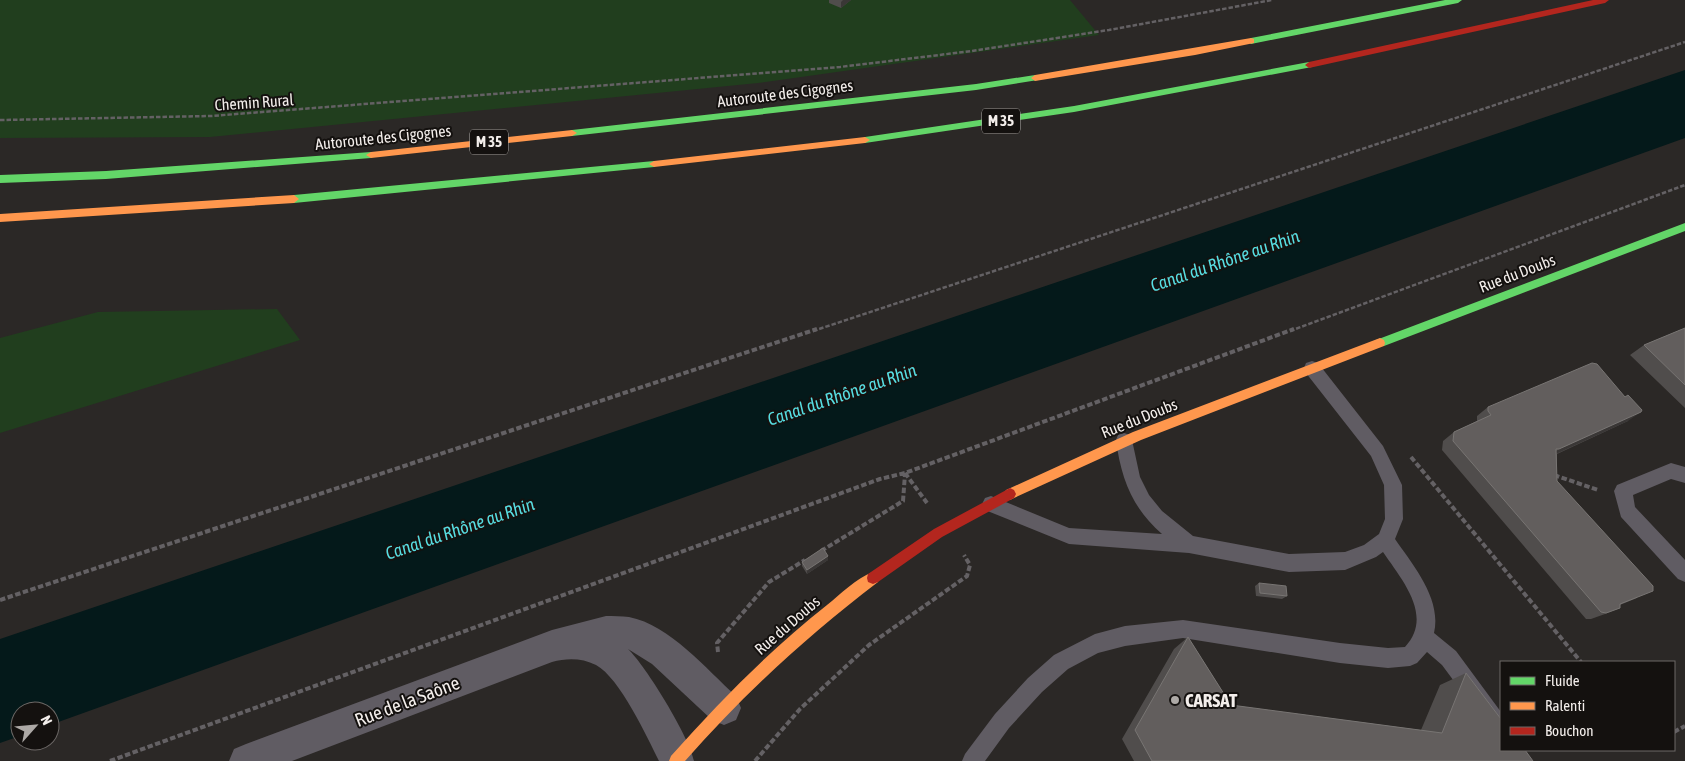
<svg xmlns="http://www.w3.org/2000/svg" width="1685" height="761" font-family="'Asap Condensed',sans-serif">
<style>
.green{fill:#213e1e}
.water{fill:#04191a}
.lines{fill:none;stroke-linecap:round;stroke-linejoin:round}
.path-far1{stroke:#646164;stroke-width:2.5;stroke-dasharray:4.5 2;stroke-linecap:butt}
.path{stroke:#646164;stroke-width:4;stroke-dasharray:5.5 2.5;stroke-linecap:butt}
.lane{fill:#605c63;fill-rule:evenodd}
.street{fill:#605c63;fill-rule:evenodd}
.fast{fill:#63d668;fill-rule:evenodd}
.slow{fill:#ff974d;fill-rule:evenodd}
.jam{fill:#b3261e;fill-rule:evenodd}
.wall{fill:#504d4c}
.shaded-wall{fill:#3a3736}
.building{fill:#625e5d;stroke:#787573}
.poi-dot{fill:#ada9a6;stroke:#14110f;stroke-width:2}
.labels{text-anchor:middle;stroke-width:4;stroke-linejoin:round;paint-order:stroke}
.shield{fill:#14110f;stroke:#b0aca9;stroke-width:1}
.shield-label{font-size:15px;font-weight:bold;fill:#f3eeeb}
.street-label{font-size:16px;fill:#f3eeeb;stroke:#14110f}
.water-label{font-size:18px;font-style:italic;fill:#57dde1;stroke:#14110f}
.near-poi-label{font-size:19px;font-weight:bold;fill:#f3eeeb;stroke:#14110f;text-anchor:start}
.near-street-label{font-size:19px;fill:#f3eeeb;stroke:#14110f}
</style>
<rect width="100%" height="100%" fill="#2b2826"/>
<!-- green -->
<path class="green" d="M0,0H1070L1099,35L758,83L210,137L0,138Z
M277,309L300,340L0,433V338L98,312Z"/>
<!-- water -->
<path class="water" d="M1685,70V138L50,725V711H20V736L0,743V639Z"/>
<g class="lines">
<!-- path-far1 -->
<path class="path-far1" d="M0,120L211,116L840,67L972,51L1109,30L1272,0
M813,331L1685,42
M1290,331L1685,185"/>
<!-- path -->
<path class="path" d="M1411,457L1581,662
M905,473L927,503
M1554,475L1598,490
M821,551L903,501L905,474
M0,600L817,329
M718,652L717,643L769,582L805,560
M1674,732L1685,726
M110,761L880,479L905,473L1294,329
M755,761L800,709L869,645L967,576L970,565L964,555"/>
<!-- lane -->
<path class="lane" d="M1312,361L1318,363L1383,446L1402,485L1403,519L1395,539C1413,565 1442,599 1434,633L1456,651L1501,712V738L1494,735L1442,665L1427,652L1417,663L1410,666L1388,668L1340,663L1183,638L1125,646L1098,653L1068,669L1042,692L1009,728L985,761H962L965,754L995,714L1028,678L1054,655L1095,634L1125,626L1183,620L1340,643L1388,648L1405,647C1434,616 1402,580 1383,552L1376,557L1345,570L1289,572L1189,553L1069,544L985,510L982,504L985,498L991,496L1069,528L1162,534C1132,508 1121,478 1116,440L1118,435L1124,433L1130,435L1132,440L1140,477L1149,495L1162,511L1193,536L1289,554L1345,552L1364,545L1379,534L1385,519L1384,485L1371,456L1306,373L1304,368L1306,363Z
M1671,463L1685,467V483L1671,479L1633,495L1635,507L1685,560V582L1678,579L1621,517L1614,491L1617,485Z"/>
<!-- street -->
<path class="street" d="M606,616C613,616 622,616 629,617C670,625 706,669 736,696L741,708L736,720L724,725L712,720L652,664L628,649C646,666 690,738 694,761H659C647,737 620,678 596,665C582,658 567,658 552,662L292,761H229L234,749L246,744L552,630Z"/>
<!-- fast -->
<path class="fast" d="M1445,0H1462L1458,3L1251,44L1247,41L1251,38Z
M1309,62L1313,65L1312,67L1074,112L865,143L860,140L865,137L1074,106Z
M1035,75L1038,76V80L976,90L572,136L567,133L572,130L976,84Z
M371,152L376,155L371,158L106,179L0,183V175L106,171Z
M654,161L659,164L654,167L294,203L289,199L294,195Z
M1685,223V231L1384,346H1376L1375,343L1376,340Z"/>
<!-- slow -->
<path class="slow" d="M1251,38L1254,39V43L1195,55L1035,81L1031,78L1035,75Z
M572,130L577,133L572,136L371,158L366,155L371,152Z
M865,137L870,140L865,143L654,167L649,164L654,161Z
M294,195L299,199L294,203L0,222V214Z
M1380,338L1384,340L1385,343L1384,346L1141,440L1014,498L1010,500L1006,498L1004,494L1006,490L1133,432Z
M873,572L878,574L879,578L878,582C807,636 743,695 685,761H669L671,756C719,702 770,650 827,605C841,594 856,578 873,572Z"/>
<!-- jam -->
<path class="jam" d="M1593,0H1609L1605,3L1309,68L1305,65L1309,62Z
M1010,488L1014,490L1016,494L1014,498L942,537L878,582L873,584L868,582L867,578L868,574L934,529Z"/>
</g>
<!-- wall -->
<path class="wall" d="M829,0H851L841,8L829,3Z
M1685,328V408L1630,355L1644,345Z
M1488,407L1628,421L1557,454V481L1637,598L1620,605V608L1605,614L1591,619H1586L1442,450L1443,441L1454,432L1477,421V416Z
M828,556V560L807,574L802,566V562Z
M1259,583L1287,596L1282,599L1256,596L1255,586Z
M1188,637L1231,705L1421,730L1440,685L1466,673L1533,761H1134L1122,739L1174,649Z"/>
<!-- shaded-wall -->
<path class="shaded-wall" d="M843,0H851L841,8V2Z
M1641,412L1628,421L1547,458L1559,449Z
M828,556V560L807,574V570Z"/>
<!-- building -->
<path class="building" d="M1685,328V385L1644,345Z
M1592,363L1597,364L1625,397L1628,395L1642,410L1641,412L1559,449H1556L1557,481L1653,586V591L1620,604V608L1606,613L1601,612L1453,441L1454,432L1491,415L1488,411V407Z
M823,548L828,556L807,570L802,562Z
M1259,583L1286,586L1287,596L1260,593Z
M1188,637L1231,705L1442,733L1466,673L1501,719V750H1525L1533,761H1152L1135,730Z"/>
<!-- markers -->
<circle class="poi-dot" cx="1175" cy="700" r="5"/>
<g class="labels">
<!-- shield labels -->
<g class="shield">
<rect x="982" y="108.5" width="38" height="25" rx="4"/>
<rect x="470" y="129.5" width="38" height="25" rx="4"/>
</g>
<g class="shield-label">
<text x="1001" y="126">M 35</text>
<text x="489" y="147">M 35</text>
</g>
<!-- street labels -->
<g class="street-label">
<text transform="translate(785 93) rotate(-7)" y="6">Autoroute des Cigognes</text>
<text transform="translate(254 102) rotate(-4)" y="6">Chemin Rural</text>
<text transform="translate(383 137) rotate(-6)" y="6">Autoroute des Cigognes</text>
<text transform="translate(1517 273) rotate(-21)" y="6">Rue du Doubs</text>
<text transform="translate(1139 418) rotate(-22)" y="6">Rue du Doubs</text>
<text transform="translate(787 625) rotate(-41)" y="6">Rue du Doubs</text>
</g>
<!-- water labels -->
<g class="water-label">
<text transform="translate(1225 261) rotate(-19)" y="6">Canal du Rhône au Rhin</text>
<text transform="translate(842 395) rotate(-19)" y="6">Canal du Rhône au Rhin</text>
<text transform="translate(460 529) rotate(-19)" y="6">Canal du Rhône au Rhin</text>
</g>
<!-- near-poi labels -->
<g class="near-poi-label">
<text x="1185" y="707">CARSAT</text>
</g>
<!-- near-street labels -->
<g class="near-street-label">
<text transform="translate(407 701) rotate(-21)" y="7">Rue de la Saône</text>
</g>
</g>
<!-- legend -->
<rect x="1500" y="661" width="175" height="90" fill="#14110f" stroke="#6d6967"/>
<rect x="1510" y="677" width="25" height="8" fill="#63d668" stroke="#6d6967"/>
<text x="1545" y="686" font-size="15" fill="#f3eeeb">Fluide</text>
<rect x="1510" y="702" width="25" height="8" fill="#ff974d" stroke="#6d6967"/>
<text x="1545" y="711" font-size="15" fill="#f3eeeb">Ralenti</text>
<rect x="1510" y="727" width="25" height="8" fill="#b3261e" stroke="#6d6967"/>
<text x="1545" y="736" font-size="15" fill="#f3eeeb">Bouchon</text>
<!-- north arrow -->
<g transform="translate(35 726) rotate(63)"><circle r="24" fill="#14110f" stroke="#6d6967"/>
<path d="M0-4L9 19L0 12L-9 19Z" fill="#ada9a6"/>
<text y="-8" font-size="14" font-weight="bold" text-anchor="middle" fill="#f3eeeb">N</text>
</g>
</svg>
